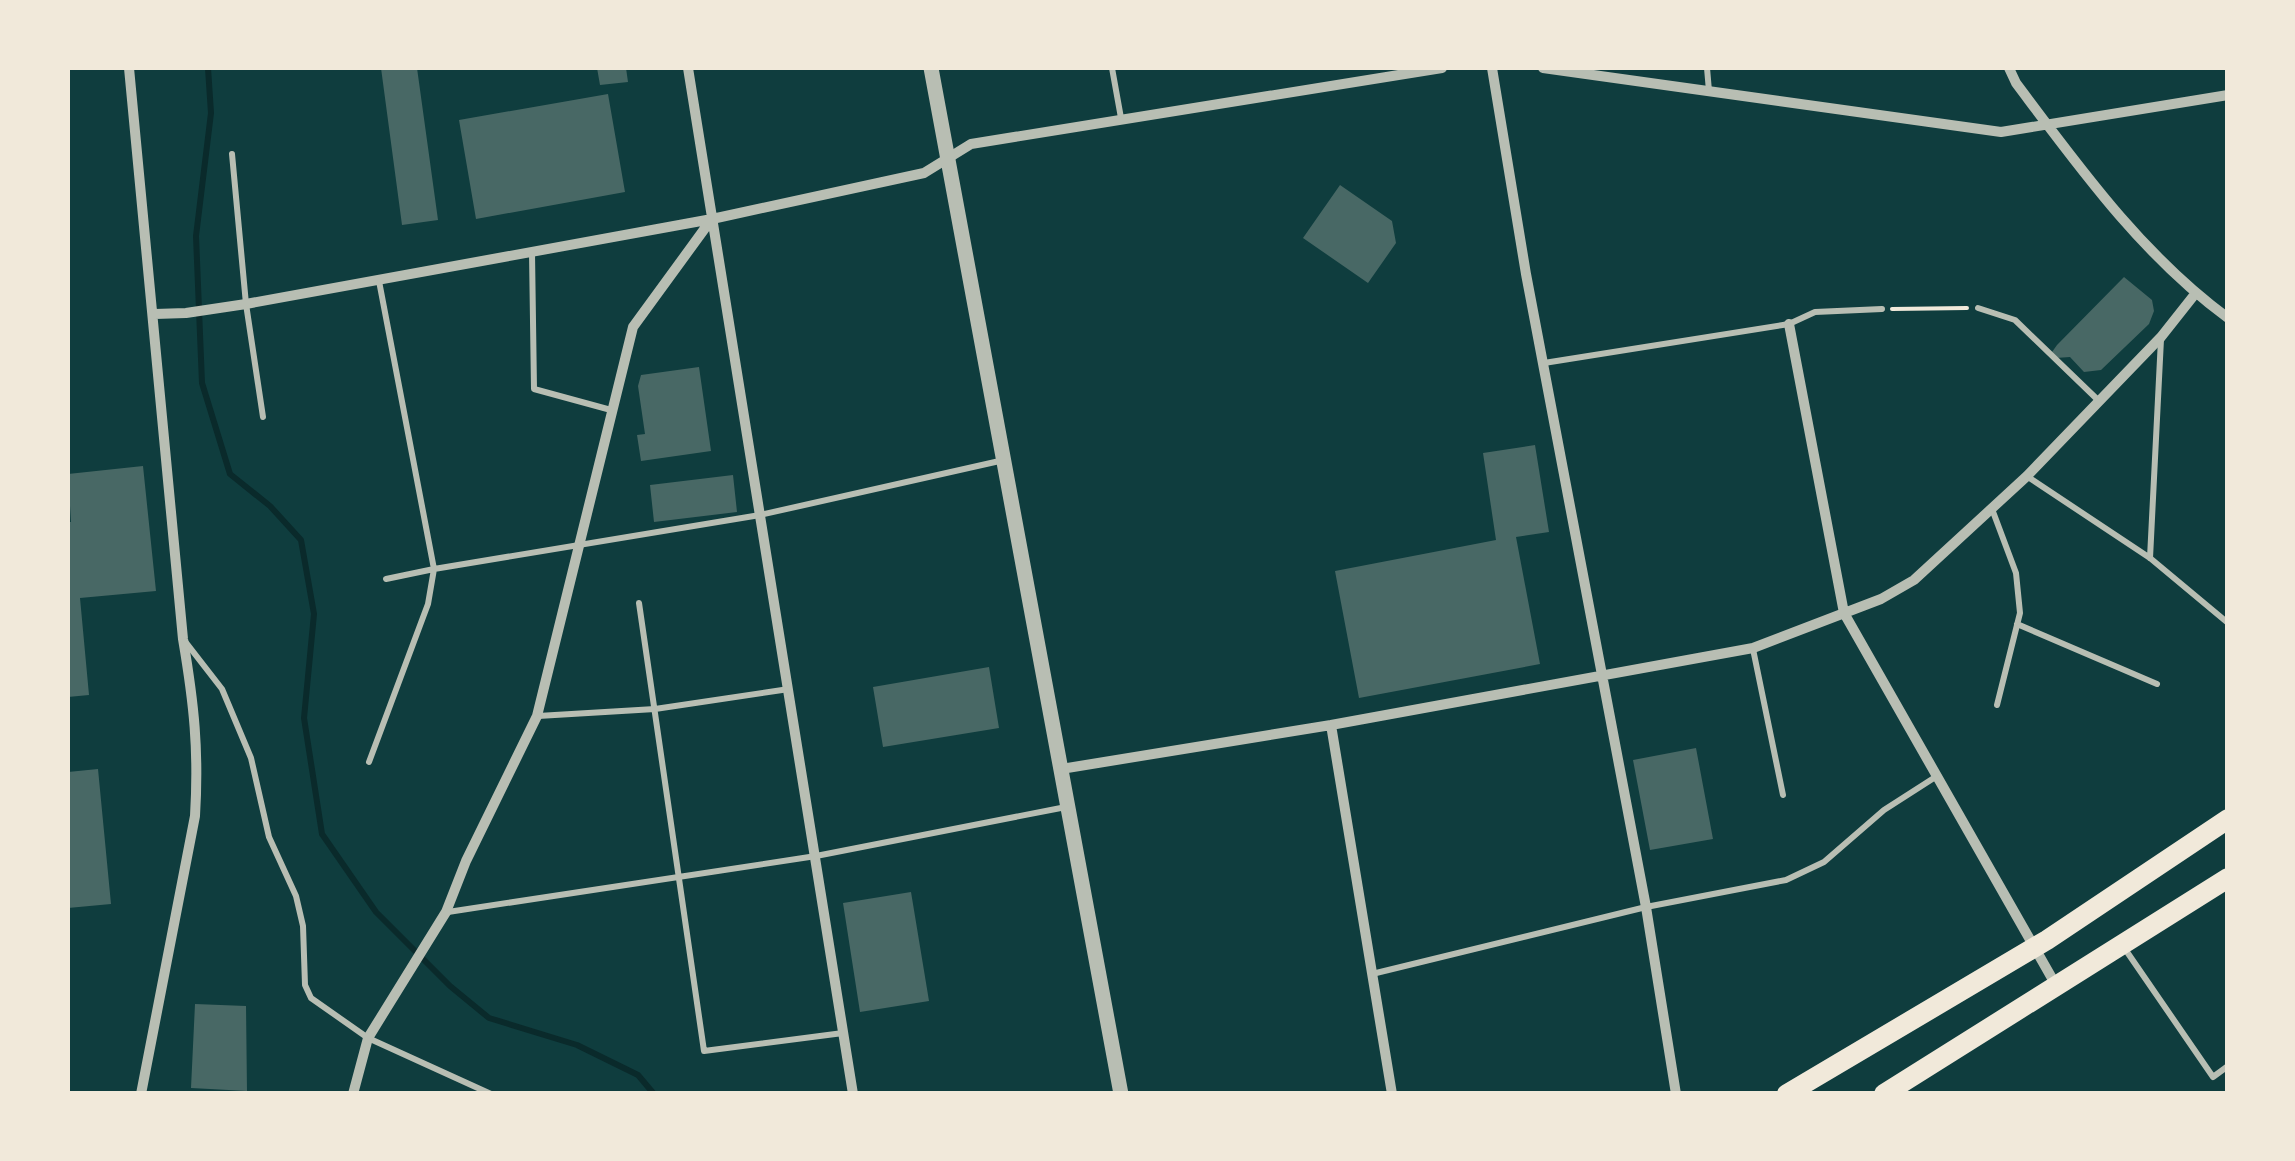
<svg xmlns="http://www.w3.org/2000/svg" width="2295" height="1161" font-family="'Archivo Narrow',sans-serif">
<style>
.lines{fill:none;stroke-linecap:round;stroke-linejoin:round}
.stream{stroke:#0a2a2b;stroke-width:6}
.building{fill:#486865}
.path{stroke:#f1e9da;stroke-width:4}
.service{stroke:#b8beb3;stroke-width:6}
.minor{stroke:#b8beb3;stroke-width:10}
.tertiary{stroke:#b8beb3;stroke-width:15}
.primary{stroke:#f1e9da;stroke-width:20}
</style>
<rect width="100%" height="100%" fill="#0f3d3e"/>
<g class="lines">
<!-- stream -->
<path class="stream" d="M208,68L211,113L196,236L202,383L230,474L270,506L301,540L314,614L304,718L322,834L376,912L450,986L489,1018L577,1045L638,1075L654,1094"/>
</g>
<!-- building -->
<path class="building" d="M381,68H417L438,220L402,225Z
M597,68H626L628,82L600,85Z
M608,94L625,192L476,219L459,120Z
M1340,185L1392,221L1396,243L1368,283L1303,238Z
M2124,277L2152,300L2154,311L2149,324L2101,370L2084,372L2070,357L2056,358L2052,352L2057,345Z
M699,367L711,451L641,461L637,435L645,434L638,386L641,375Z
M1535,445L1549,532L1516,537L1540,664L1359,698L1335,571L1496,540L1483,453Z
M143,466L156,591L80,598L89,695L68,697V522H71L68,474Z
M733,475L737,512L654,522L650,485Z
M989,667L999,728L883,747L873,687Z
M1696,748L1713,839L1650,850L1633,760Z
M98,769L111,904L68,908V772Z
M911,892L929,1001L860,1012L843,903Z
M195,1004L246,1006L247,1091L191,1088Z"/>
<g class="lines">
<!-- path -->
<path class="path" d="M1892,309L1967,308"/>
<!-- service -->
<path class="service" d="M1112,68L1121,118
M1707,68L1709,91
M232,154L246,304L263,417
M532,253L534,389L611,410
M379,281L434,569L760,515L1004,460
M1978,308L2015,320L2099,401
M1544,363L1789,324L1815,312L1882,309
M2028,477L2150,558L2228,623
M1992,509L2016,573L2020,613L1997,705
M2150,558L2161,339
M639,603L704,1051L843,1033
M2017,624L2157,684
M184,640L222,689L251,758L269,837L296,896L303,926L305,985L311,998L368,1038L491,1094
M1753,649L1783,795
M538,716L655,709L789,689
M369,762L428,604L434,569L386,579
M448,912L816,856L1066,807
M2125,949L2213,1077L2228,1066
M1372,974L1646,907L1786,880L1824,862L1884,810L1937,776"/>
<!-- minor -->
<path class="minor" d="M129,68L183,639C194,704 199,750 195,816L141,1094
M688,68L853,1094
M1492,68L1526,274L1646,907L1676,1094
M1543,68L2001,132L2228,95
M2009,68L2016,83C2079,167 2142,255 2228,318
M155,314L186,313L246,304L712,219L924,173L971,144L1442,68
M1789,324L1844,613L2057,987
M1331,725L1392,1094
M1061,769L1331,725L1753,648L1881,599L1914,580L2027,476L2161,337L2195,294
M353,1094L368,1038L446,912L466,861L537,716L633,327L711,220"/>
<!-- tertiary -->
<path class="tertiary" d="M931,68L1121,1094"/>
<!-- primary -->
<path class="primary" d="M1787,1094L2047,940L2228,819
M1884,1094L2228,878"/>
</g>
<!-- border -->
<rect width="2295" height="1161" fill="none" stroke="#f1e9da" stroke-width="140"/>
</svg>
